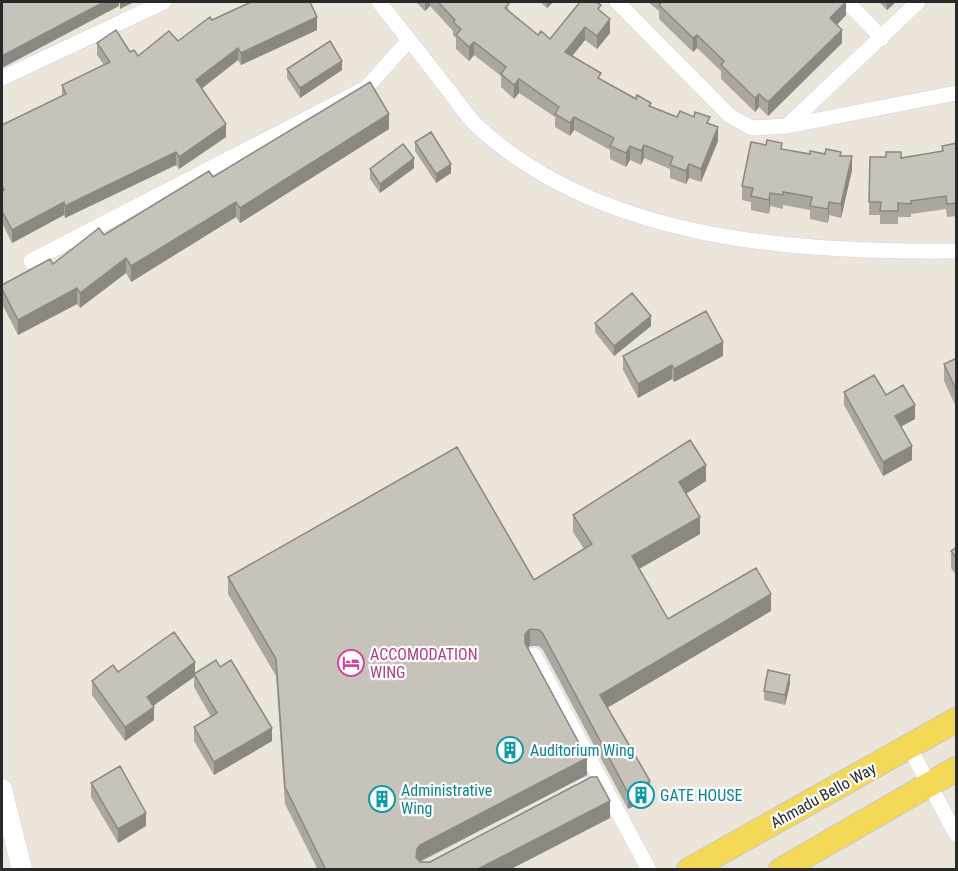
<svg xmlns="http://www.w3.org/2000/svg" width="958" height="871" font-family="'Roboto Condensed',sans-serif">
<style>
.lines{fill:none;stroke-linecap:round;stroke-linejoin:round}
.minor-casing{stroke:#d0d2e3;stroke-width:16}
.tertiary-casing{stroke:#d0d2e3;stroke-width:21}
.primary-casing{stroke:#c7c7c7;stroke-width:26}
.minor{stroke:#fff;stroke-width:15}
.tertiary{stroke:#fff;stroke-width:20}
.primary{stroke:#f4d858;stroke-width:24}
.wall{fill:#aba7a0}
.shaded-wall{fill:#8b8882}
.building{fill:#c7c2ba;stroke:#8b8882;stroke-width:1.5}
.labels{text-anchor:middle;stroke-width:4.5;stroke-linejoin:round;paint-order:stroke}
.hotel-label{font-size:16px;fill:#b23c85;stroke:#fff;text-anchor:start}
.culture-label{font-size:16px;fill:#0d838f;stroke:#fff;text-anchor:start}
.street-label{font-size:16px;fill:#292929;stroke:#fff}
</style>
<rect width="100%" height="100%" fill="#ece5da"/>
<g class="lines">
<defs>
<path id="minor" d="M379,2C401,30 424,58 446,87C456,99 466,115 477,126C601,241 796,253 956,251
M617,2L730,116L752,128L787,126L956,93
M847,2L882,38
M2,78L164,2
M787,126L918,2
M31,261L366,88L409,40
M534,655L603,784
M909,747L956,834
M581,788L589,784H603L649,870"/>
<path id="tertiary" d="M2,789L22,870"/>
<path id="primary" d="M689,870L956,720
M781,870L956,769"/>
</defs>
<!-- minor casing -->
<use href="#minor" class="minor-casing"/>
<!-- tertiary casing -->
<use href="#tertiary" class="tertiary-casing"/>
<!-- primary casing -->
<use href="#primary" class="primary-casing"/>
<!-- minor -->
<use href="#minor" class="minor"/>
<!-- tertiary -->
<use href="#tertiary" class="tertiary"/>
<!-- primary -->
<use href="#primary" class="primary"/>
</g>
<!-- wall -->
<path class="wall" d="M416,2H506L509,11L538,35L550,39L601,12L610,33L597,49L585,40L572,56L601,80L651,106L677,117L710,124L718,141L701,182L689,178L686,184L670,178V169L644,158L641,165L630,160L626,167L610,159V150L574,130L570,136L555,127V117L519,93L514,99L501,87V76L474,55L469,61L456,49V38L453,35V31L430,6L425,11Z
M540,2H553L547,8Z
M648,2H846V15L837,25L842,43L768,116L759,107L755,112L721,79V71L697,48L693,52L659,19V11Z
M879,2H896L887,10Z
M212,20L317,30L241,65L238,60L201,89L226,137L179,169L176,165L65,218L64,215L12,243L2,223V125L62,96V85L104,65L97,55V43L130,52L138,56L178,41Z
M287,69L342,70L300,98L287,78Z
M955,105H957V125L955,118Z
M389,129L240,223L236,217L131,282L126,273L80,308L77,304L18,335L2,304V285L53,264L104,235L213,177Z
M415,142L451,173L436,183L415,151Z
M957,143V216L947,217L946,209L911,214V217H898V224H880V215H869L870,157L901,158L942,151V146Z
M782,149L810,154H825L841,156L852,170L841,218L829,215L828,223L810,219V210L783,205V209L770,206L769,214L751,210V202L742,200V186Z
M414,168L380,193L370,179V169Z
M595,323L651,326L614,356L595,332Z
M623,356H723L674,382L672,379L638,398L623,370Z
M957,358V409L944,381V364Z
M844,392L886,395L915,419L901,426L912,460L883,476L844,405Z
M706,481L686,494L700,534L639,569L668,619L771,611L607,708L650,798L628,809L543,650L539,646H530L528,648L587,775L420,862H430L610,818L509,870H318L285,804L276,676L228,594V577L534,580L584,549L573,532V515Z
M957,547V576L951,568V551Z
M118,672L195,673L272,741L214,775L194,741V727L211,717L194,687V677L153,706L154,720L125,741L92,695V681Z
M790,684L785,705L764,700V691Z
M91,783L146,826L118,843L91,797Z"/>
<!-- shaded-wall -->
<path class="shaded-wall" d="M104,2H119V6L2,68V56Z
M120,2H134L120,9Z
M425,2H430V6L425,11Z
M547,2H553L547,8Z
M846,2V15L830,32V18Z
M887,2H896L887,10Z
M317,17V30L241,65V53Z
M610,19V33L597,49V36Z
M585,27V40L565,65V52Z
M842,30V43L768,116V102Z
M697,35V48L693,52V38Z
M474,42V55L469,61V47Z
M238,48V60L196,93V80Z
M342,61V70L300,98V88Z
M519,79V93L514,99V85Z
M759,94V107L755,112V98Z
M389,114V129L240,223V208Z
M574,117V130L570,136V123Z
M226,124V137L179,169V157Z
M718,127V141L701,182V169Z
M644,145V158L641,165V151Z
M630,146V160L626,167V153Z
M176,152V165L65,218V206Z
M852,156V170L841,218V204Z
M414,158V168L380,193V184Z
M451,164V173L436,183V174Z
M689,164V178L686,184V171Z
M770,193V206L769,214V200Z
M64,202V215L12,243V230Z
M236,202V217L131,282V266Z
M829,202V215L828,223V209Z
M126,258V273L80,308V293Z
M77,288V304L18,335V320Z
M651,316V326L614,356V346Z
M723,342V356L674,382V369Z
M672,365V379L638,398V384Z
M915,405V419L895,430V416Z
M912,446V460L883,476V462Z
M706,465V481L679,498V482Z
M700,517V534L632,573V556Z
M771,594V611L600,712V695Z
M530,629V646L525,650V634Z
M195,662V676L194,674V677L147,710V697Z
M790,675V684L785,705V695Z
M154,707V720L125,741V727Z
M272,728V741L214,775V762Z
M587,758V775L420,861L417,865V849L420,845Z
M650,781V798L628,809V793Z
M610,801V818L509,870H476Z
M146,813V826L118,843V829Z"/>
<!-- building -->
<path class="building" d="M2,2H104L2,56Z
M251,2H310L317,17L241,53L238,48L196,80L226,124L179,157L176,152L65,206L64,202L12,230L2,211V191L4,190L2,185V125L66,94L62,85L110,62L97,43L116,30L130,52L134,50L138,56L169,31L178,41L210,17L212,20Z
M438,2H506L509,4L505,8L538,35L541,31L550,39L580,2H596L601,5L598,9L610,19L597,36L585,27L565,52L601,73L598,78L636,99L637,95L651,103L649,106L677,117L680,111L694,117L695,112L710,117L707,123L718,127L701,169L689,164L686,171L670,165L673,157L644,145L641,151L630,146L626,153L610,146L614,138L574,117L570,123L555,114L559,107L519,79L514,85L501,74L506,67L474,42L469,47L456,35L461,29L453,22L455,20Z
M662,2H846L830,18L842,30L768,102L759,94L755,98L721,65L724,61L697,35L693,38L659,5Z
M330,41L342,61L300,88L287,69Z
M370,82L389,114L240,208L236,202L131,266L126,258L80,293L77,288L18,320L2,289V285L50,259L53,264L99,228L104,235L209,171L213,177Z
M431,132L451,164L436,174L415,142Z
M767,140L782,143L781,149L810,154V151L825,154L826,149L841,152L840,156H852L841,204L829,202L828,209L810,206L812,197L783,192V195L770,193L769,200L751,196L753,188L742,186L751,142L766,145Z
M957,143V203L947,204L946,196L911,201V204L898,203V211H880L881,202H869L870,157H886V152H901V158L943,151L942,146Z
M403,144L414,158L380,184L370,169Z
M632,293L651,316L614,346L595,323Z
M706,311L723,342L674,369L672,365L638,384L623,356Z
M957,358V392L944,364Z
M874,375L886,395L903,385L915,405L895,416L912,446L883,462L844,392Z
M690,440L706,465L679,482L700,517L632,556L668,619L756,568L771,594L600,695L650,781L628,793L543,634L539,630L530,629L525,634V643L587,758L420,845L417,849L416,857L420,862H430L591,777H597L610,801L476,870H326L285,787L276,659L228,577L457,447L534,580L592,544L573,515Z
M957,547V559L951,551Z
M174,632L195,662L147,697L154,707L125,727L92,681L113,665L118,672Z
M216,660L220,667L231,660L272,728L214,762L194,727L217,713L194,674Z
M768,670L790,675L785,695L764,691Z
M120,766L146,813L118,829L91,783Z"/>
<!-- icons -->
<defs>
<symbol id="hotel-ring" viewBox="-11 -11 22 22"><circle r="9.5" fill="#fff" stroke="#d1479c" stroke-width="1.5"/><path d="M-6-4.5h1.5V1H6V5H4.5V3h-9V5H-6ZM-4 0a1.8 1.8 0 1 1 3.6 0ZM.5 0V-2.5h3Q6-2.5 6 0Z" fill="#d1479c"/></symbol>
<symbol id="building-ring" viewBox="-11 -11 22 22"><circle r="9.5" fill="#fff" stroke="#0f9aa8" stroke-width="1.5"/><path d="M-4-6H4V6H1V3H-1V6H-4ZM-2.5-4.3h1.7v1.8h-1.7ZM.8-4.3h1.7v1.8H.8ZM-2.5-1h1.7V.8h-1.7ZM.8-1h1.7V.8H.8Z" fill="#0f9aa8"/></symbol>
</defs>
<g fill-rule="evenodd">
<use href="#hotel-ring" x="336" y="648" width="30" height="30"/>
<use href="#building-ring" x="495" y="735" width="30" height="30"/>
<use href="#building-ring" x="626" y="780" width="30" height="30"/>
<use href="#building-ring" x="367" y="784" width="30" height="30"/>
</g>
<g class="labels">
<!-- hotel labels -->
<g class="hotel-label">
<text x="370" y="660">ACCOMODATION<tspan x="370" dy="18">WING</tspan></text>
</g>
<!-- culture labels -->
<g class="culture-label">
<text x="530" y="756">Auditorium Wing</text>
<text x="401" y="796">Administrative<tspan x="401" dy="18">Wing</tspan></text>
<text x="660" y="801">GATE HOUSE</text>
</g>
<!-- street labels -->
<g class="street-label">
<text transform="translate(823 795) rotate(-29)" y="6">Ahmadu Bello Way</text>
</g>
</g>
<!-- border -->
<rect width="958" height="871" fill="none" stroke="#292929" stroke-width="6"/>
</svg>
